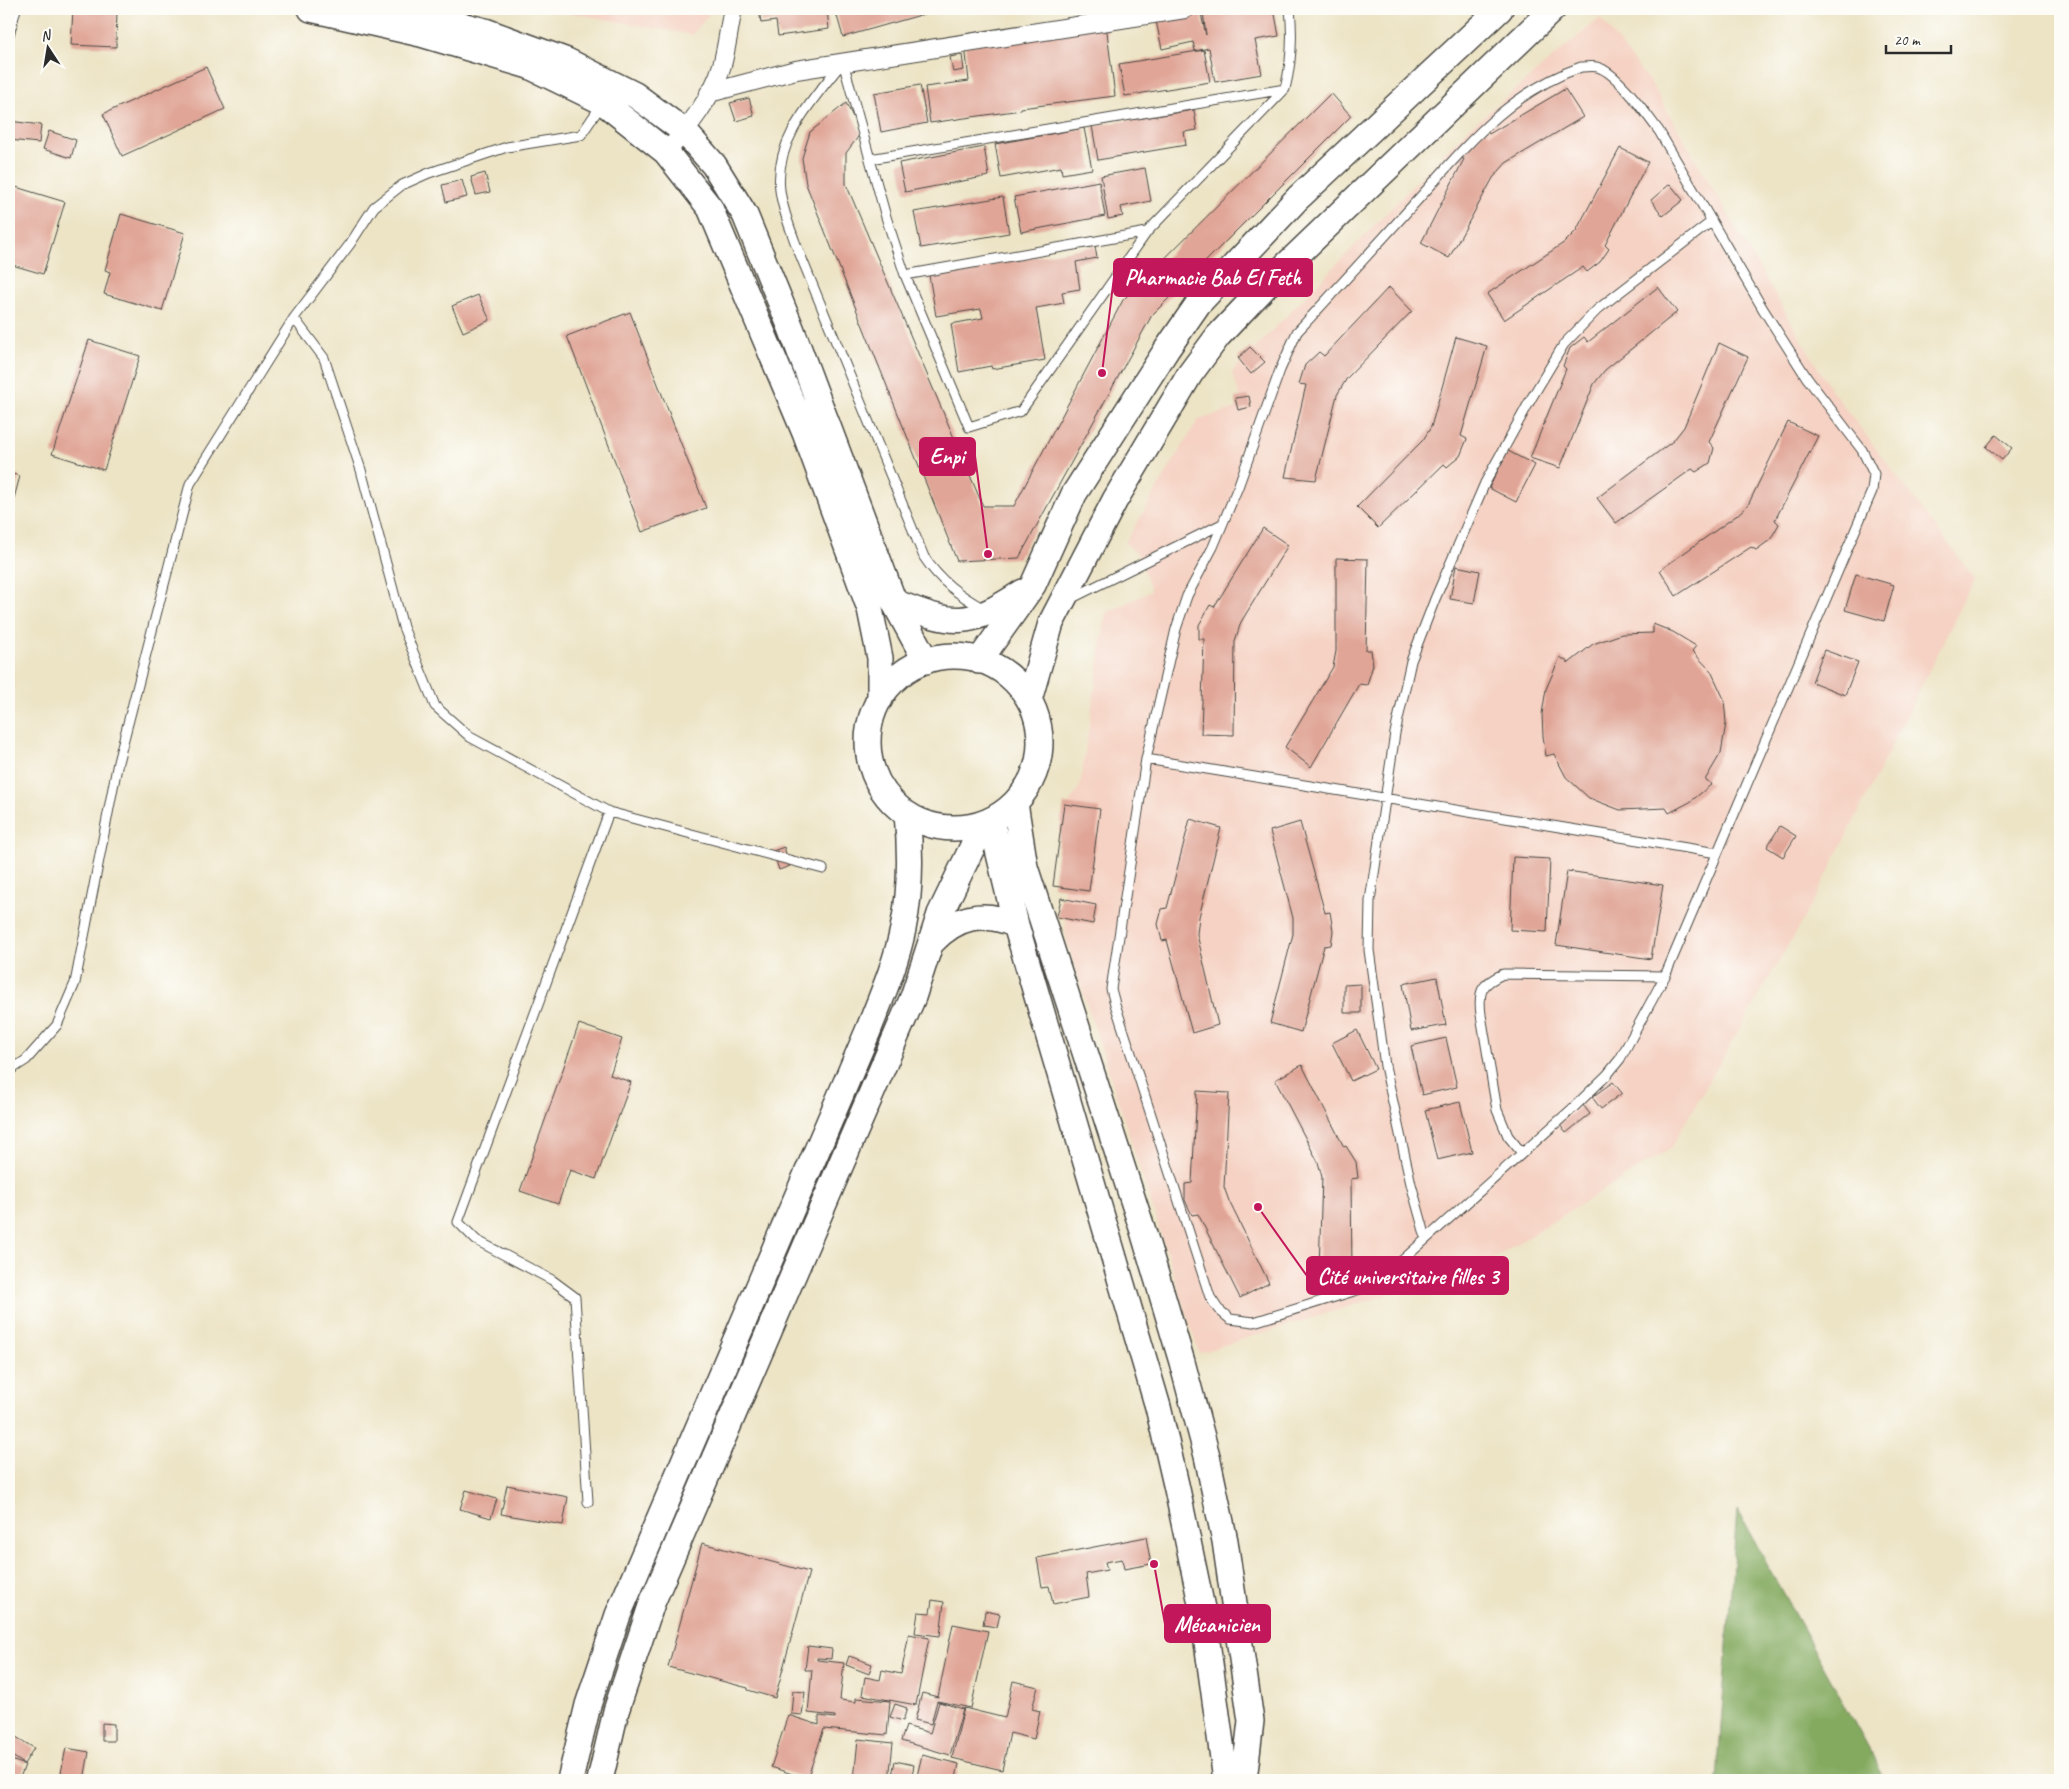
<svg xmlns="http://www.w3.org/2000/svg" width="2069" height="1789" font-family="Caveat,sans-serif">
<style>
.built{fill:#f5d2c3}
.forest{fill:#84aa60;stroke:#586a46}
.building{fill:#e0a596}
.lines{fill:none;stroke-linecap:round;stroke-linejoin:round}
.lane-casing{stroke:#484742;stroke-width:11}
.street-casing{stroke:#484742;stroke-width:20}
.secondary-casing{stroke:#484742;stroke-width:28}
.lane{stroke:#fff;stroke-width:9}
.street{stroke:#fff;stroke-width:18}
.secondary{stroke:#fff;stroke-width:25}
.leader{fill:none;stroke:#c2185b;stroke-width:2}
.callout-dot{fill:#c2185b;stroke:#fdfcf7;stroke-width:2}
.callout{fill:#c2185b;stroke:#c2185b;stroke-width:2}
.callout-label{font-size:22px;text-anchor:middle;font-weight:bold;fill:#fff}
</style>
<rect width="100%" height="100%" fill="#fdfcf7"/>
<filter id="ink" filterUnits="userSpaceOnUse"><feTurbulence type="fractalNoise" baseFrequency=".02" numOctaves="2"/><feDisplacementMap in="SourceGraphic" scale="10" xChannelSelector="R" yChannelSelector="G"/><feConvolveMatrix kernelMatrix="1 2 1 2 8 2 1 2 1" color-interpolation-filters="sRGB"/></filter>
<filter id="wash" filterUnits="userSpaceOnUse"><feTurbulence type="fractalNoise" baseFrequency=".0096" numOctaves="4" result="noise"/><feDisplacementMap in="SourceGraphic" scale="20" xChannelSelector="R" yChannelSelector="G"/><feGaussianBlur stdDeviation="1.12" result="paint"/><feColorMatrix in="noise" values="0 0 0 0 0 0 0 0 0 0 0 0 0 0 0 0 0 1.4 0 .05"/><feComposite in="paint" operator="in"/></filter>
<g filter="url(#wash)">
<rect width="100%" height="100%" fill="#ede4c6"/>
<!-- built -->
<path class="built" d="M550,9H710V13L692,35Z
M1600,18L1652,85L1830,388L1975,579L1816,897L1670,1149L1483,1265L1199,1353L1066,939L1060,818L1080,786L1106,613L1151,591L1138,554L1125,543L1198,420L1243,406L1232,372L1467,130Z"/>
<!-- forest -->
<path class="forest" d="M1737,1510L1886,1780H1717Z"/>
<g id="blocks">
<!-- building -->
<path class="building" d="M73,9H117L116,47L71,45Z
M759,9H827L829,29L778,36L776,21L761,23Z
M835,9H942L843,37Z
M1220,9H1274L1279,36L1255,40L1262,74L1215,82L1209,48L1195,51L1193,42L1162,49L1156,21L1200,10L1206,35L1203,12Z
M1106,24L1115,96L1021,108V110L930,123L925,87L969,81L965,45Z
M1204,50L1210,82L1125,96L1119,64Z
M962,55L964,70L953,72L950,57Z
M206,67L225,109L122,156L103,114Z
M920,85L927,123L881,132L874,93Z
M1565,89L1583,117L1506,163L1493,178L1449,258L1421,243L1464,159L1460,158L1486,130L1489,134Z
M1331,93L1351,116L1152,315L1019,558L957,561L806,184L802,158L810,132L846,103L861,133L846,153V184L983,506H1014L1123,300Z
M749,98L754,116L736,121L730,103Z
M1194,110L1197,130L1184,132L1186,145L1098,160L1092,126Z
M9,121L41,125L39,143L9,140Z
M1084,128L1092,169L1062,174L1061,167L1001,178L995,144Z
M49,131L76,140L71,158L43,149Z
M984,147L989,176L905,192L899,163Z
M1620,148L1648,162L1605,245L1609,249L1600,262L1587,272L1583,267L1504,320L1487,294L1565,242L1576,231Z
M1145,168L1151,201L1121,207L1123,216L1108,219L1101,176Z
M485,173L490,192L476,195L471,177Z
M462,180L467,197L446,202L442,185Z
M1099,181L1105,216L1021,232L1014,197Z
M1670,184L1683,200L1663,216L1651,200Z
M9,185L65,202L43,274L9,264Z
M1003,197L1009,233L921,248L914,212Z
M121,214L185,233L162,311L104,294L110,272L105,270Z
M1095,246L1097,258L1076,262L1080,289L1062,292L1064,303L1036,308L1045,360L992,369L991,366L959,372L951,324L983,318L981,309L936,316L929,275Z
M1389,287L1412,311L1347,378L1337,395L1316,480L1285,477L1306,385L1299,384L1305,365L1319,352L1324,356Z
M1658,287L1677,312L1605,370L1594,384L1560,468L1530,458L1566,369L1563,366L1570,348L1584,337L1588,342Z
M478,295L490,320L463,332L452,306Z
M630,312L706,508L642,532L567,336Z
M1456,337L1487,346L1461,436L1467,439L1460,456L1447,467L1444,464L1378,528L1357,507L1423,440L1431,427Z
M89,340L140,356L104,470L52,454Z
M1719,343L1748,357L1709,442L1714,448L1710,463L1696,472L1692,469L1616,523L1597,498L1673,441L1684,427Z
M1250,347L1265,362L1251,374L1238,358Z
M1249,396L1251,407L1238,410L1235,398Z
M1788,422L1818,436L1775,520L1779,524L1770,540L1756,550L1751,547L1676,596L1660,570L1736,516L1748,505Z
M1996,435L2012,448L2002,460L1986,447Z
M1508,451L1535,465L1516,502L1489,488Z
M9,473L20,476L9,517Z
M1263,528L1288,545L1241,622L1235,641L1234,735L1201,734L1204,639H1199V625L1210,605L1214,607Z
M1336,558L1368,559L1366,650H1371L1373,665L1367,685L1359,684L1311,767L1285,747L1333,667L1336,651Z
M1456,566L1480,571L1474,603L1450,599Z
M1856,574L1894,585L1884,621L1845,610Z
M1653,624L1673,632L1696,646L1692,651L1711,671L1724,699L1726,723L1721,753L1705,780L1712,784L1690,802L1669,813L1666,808L1620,810L1589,798L1566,777L1554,754L1546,756L1543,736L1542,714L1546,689L1560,657L1569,663L1593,644L1622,634L1653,633Z
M1824,650L1858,662L1845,695L1812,682Z
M1064,804L1100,809L1089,891L1053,886Z
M1190,819L1221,828L1199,917L1197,934L1218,1025L1192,1033L1167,940L1162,941L1158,924L1162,909L1167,908Z
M1300,822L1325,913L1330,912L1333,931L1331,945L1324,946L1301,1032L1270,1023L1293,934V918L1270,831Z
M1780,826L1796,836L1783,857L1767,847Z
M784,847L790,866L779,870L773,851Z
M1513,857L1550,859L1547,932L1510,930Z
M1567,871L1663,885L1651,959L1556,945Z
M1061,898L1096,905L1093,924L1057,917Z
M1437,977L1446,1025L1411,1031L1403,984Z
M1361,984V1013H1344V985Z
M579,1024L622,1039L610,1075L631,1082L596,1179L570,1170L558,1204L520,1191Z
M1357,1030L1376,1069L1351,1081L1332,1043Z
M1446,1038L1457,1087L1422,1095L1411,1046Z
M1302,1065L1344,1147L1346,1146L1356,1162L1358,1178L1351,1179L1352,1272L1319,1269L1322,1177L1318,1162L1275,1080Z
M1613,1082L1622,1093L1601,1109L1592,1097Z
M1197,1091L1229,1093L1224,1187L1229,1201L1269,1283L1240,1298L1198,1214L1192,1215L1185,1200V1184L1192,1183Z
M1460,1102L1472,1152L1437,1160L1425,1110Z
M1583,1105L1590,1114L1566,1133L1559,1124Z
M507,1485L568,1497L563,1525L501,1514Z
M466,1490L497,1499L491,1518L460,1509Z
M1146,1537L1151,1564L1124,1569L1122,1559L1105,1562L1107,1570L1086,1574L1089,1597L1053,1604L1049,1586L1042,1587L1037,1558Z
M702,1543L809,1572L775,1698L748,1690V1688L668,1667Z
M932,1600L944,1602L940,1636L915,1633L918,1612L930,1613Z
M985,1611L1000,1614L997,1627L983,1625Z
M953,1624L988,1631L971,1708L937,1701L931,1724L915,1720L922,1693L938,1697Z
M909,1634L929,1638L916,1705L862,1695L865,1677L880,1680L882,1670L901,1674Z
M808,1646L832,1649L831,1659L817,1658V1660L844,1663L840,1700L856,1702V1698L890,1701L887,1735L824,1729L807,1779L771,1767L788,1715L819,1725V1716L835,1718V1716L808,1713L812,1670H805Z
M849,1656L872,1664L869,1674L846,1665Z
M1013,1681L1038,1687L1032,1709L1040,1711L1034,1739L1010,1733L1002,1770L952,1758L964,1708L1005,1718Z
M793,1691L805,1692L802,1715L791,1714Z
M939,1702L963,1709L950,1755L901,1741L906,1726L930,1733Z
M895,1704L907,1708L903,1721L890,1717Z
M102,1723L114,1724V1741H102Z
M16,1737L34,1748L24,1764L9,1754V1747Z
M858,1739L893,1743L889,1780H854Z
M66,1748L89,1752L84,1780L60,1778Z
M922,1755L959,1764L956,1778L954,1777L953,1780H916Z
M9,1759L25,1765L19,1780H9Z
M895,1761L914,1765L911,1780H891Z"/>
</g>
</g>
<g filter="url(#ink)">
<use href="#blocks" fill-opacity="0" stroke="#484742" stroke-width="1"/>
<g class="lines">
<defs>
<path id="lane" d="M9,35L16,9
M843,62L886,217L905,275L969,427L1021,411L1147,232L1285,89C1292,61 1293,37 1290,9
M841,64C813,100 774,140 780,190C782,208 789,225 795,242L924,557C940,581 959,595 984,609
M1581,67C1586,67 1593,66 1597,67C1617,72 1647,115 1659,131L1763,309L1807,378L1862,450L1874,474L1872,491L1665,976L1620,1059L1607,1075L1573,1108L1388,1273L1370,1286L1254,1322L1230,1319L1218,1309L1210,1297L1115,1004L1111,989L1146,759L1176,629L1187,596L1213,547L1238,487L1280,370L1297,332C1336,290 1374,248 1413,205C1465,148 1505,94 1581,67Z
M870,159L1285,89
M905,275L1147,232
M294,318L324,358L361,470L403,627L435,706L470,737L609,812L823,869
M1070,599L1222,524
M1146,759L1717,853
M9,1071L26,1060L57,1025L75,983L118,762L190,484L294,318L350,244L374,207L402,185L429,173L507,147L581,135L602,104
M1522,1153L1508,1136L1497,1110L1481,1015C1478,991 1481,984 1503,974L1665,976
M1426,1238L1411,1184L1385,1066L1369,950L1370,901L1395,733L1411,661L1435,599L1485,483L1531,399L1564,344L1598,309L1711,222
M588,1502L575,1297L552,1280L476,1240L458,1222L609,812"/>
<path id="street" d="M709,93L796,70L1185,9
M666,152C687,130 714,95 722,65C727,47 729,27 733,9"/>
<path id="secondary" d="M311,9L421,34L529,66L603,102L666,152L710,208L805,433L870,609L880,658V699
M396,9L485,31L567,61L635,95L685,132L714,165L745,215L791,328L894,602L926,661
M894,602C954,625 967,629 1023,592
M868 742a86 86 0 1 1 172 0a86 86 0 1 1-172 0Z
M979,661L1033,585L1074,494L1167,349L1198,304L1298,198L1500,9
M1029,700L1051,623L1115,500L1190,374L1218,336L1275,276L1553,9
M1015,803L1025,867L1143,1231L1182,1362L1207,1456L1225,1541L1251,1721L1244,1780
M991,820L1016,925L1158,1407L1177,1489L1203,1613L1226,1780
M932,942C957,916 983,910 1016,925
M570,1780L588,1705L618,1615L868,1031C881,998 896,964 903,929C911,891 911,853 907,814
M600,1780L616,1711L652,1603L913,997L940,914L984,823"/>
</defs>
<!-- lane casing -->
<use href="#lane" class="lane-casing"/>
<!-- street casing -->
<use href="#street" class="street-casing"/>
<!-- secondary casing -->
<use href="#secondary" class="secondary-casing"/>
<!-- lane -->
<use href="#lane" class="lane"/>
<!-- street -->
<use href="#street" class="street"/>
<!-- secondary -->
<use href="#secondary" class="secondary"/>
</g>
</g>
<!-- callouts -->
<path class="leader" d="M1102 373L1114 277M988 554L975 456M1258 1207L1307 1276M1154 1564L1165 1624"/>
<g class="callout-dot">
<circle cx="1102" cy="373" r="5"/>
<circle cx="988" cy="554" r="5"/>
<circle cx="1258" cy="1207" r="5"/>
<circle cx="1154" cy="1564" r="5"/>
</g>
<g class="callout">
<rect x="1114" y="259" width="198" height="37" rx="5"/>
<rect x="920" y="438" width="55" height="37" rx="5"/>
<rect x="1307" y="1257" width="201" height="37" rx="5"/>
<rect x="1165" y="1605" width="105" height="37" rx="5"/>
</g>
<g class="callout-label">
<text x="1213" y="285">Pharmacie Bab El Feth</text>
<text x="947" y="464">Enpi</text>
<text x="1408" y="1284">Cité universitaire filles 3</text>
<text x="1217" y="1632">Mécanicien</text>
</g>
<!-- margin -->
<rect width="2069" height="1789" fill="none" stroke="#fdfcf7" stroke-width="30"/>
<!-- north arrow -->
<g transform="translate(48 48) rotate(348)" stroke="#fdfcf7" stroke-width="4" paint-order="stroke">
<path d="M0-4L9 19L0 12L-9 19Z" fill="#2b2b2b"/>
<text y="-8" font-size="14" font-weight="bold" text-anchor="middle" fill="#2b2b2b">N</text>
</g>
<!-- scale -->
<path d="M1886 45v8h65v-8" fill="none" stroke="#2b2b2b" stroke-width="2.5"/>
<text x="1894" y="45" font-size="15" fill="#2b2b2b" stroke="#fdfcf7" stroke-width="4" paint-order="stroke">20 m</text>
</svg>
